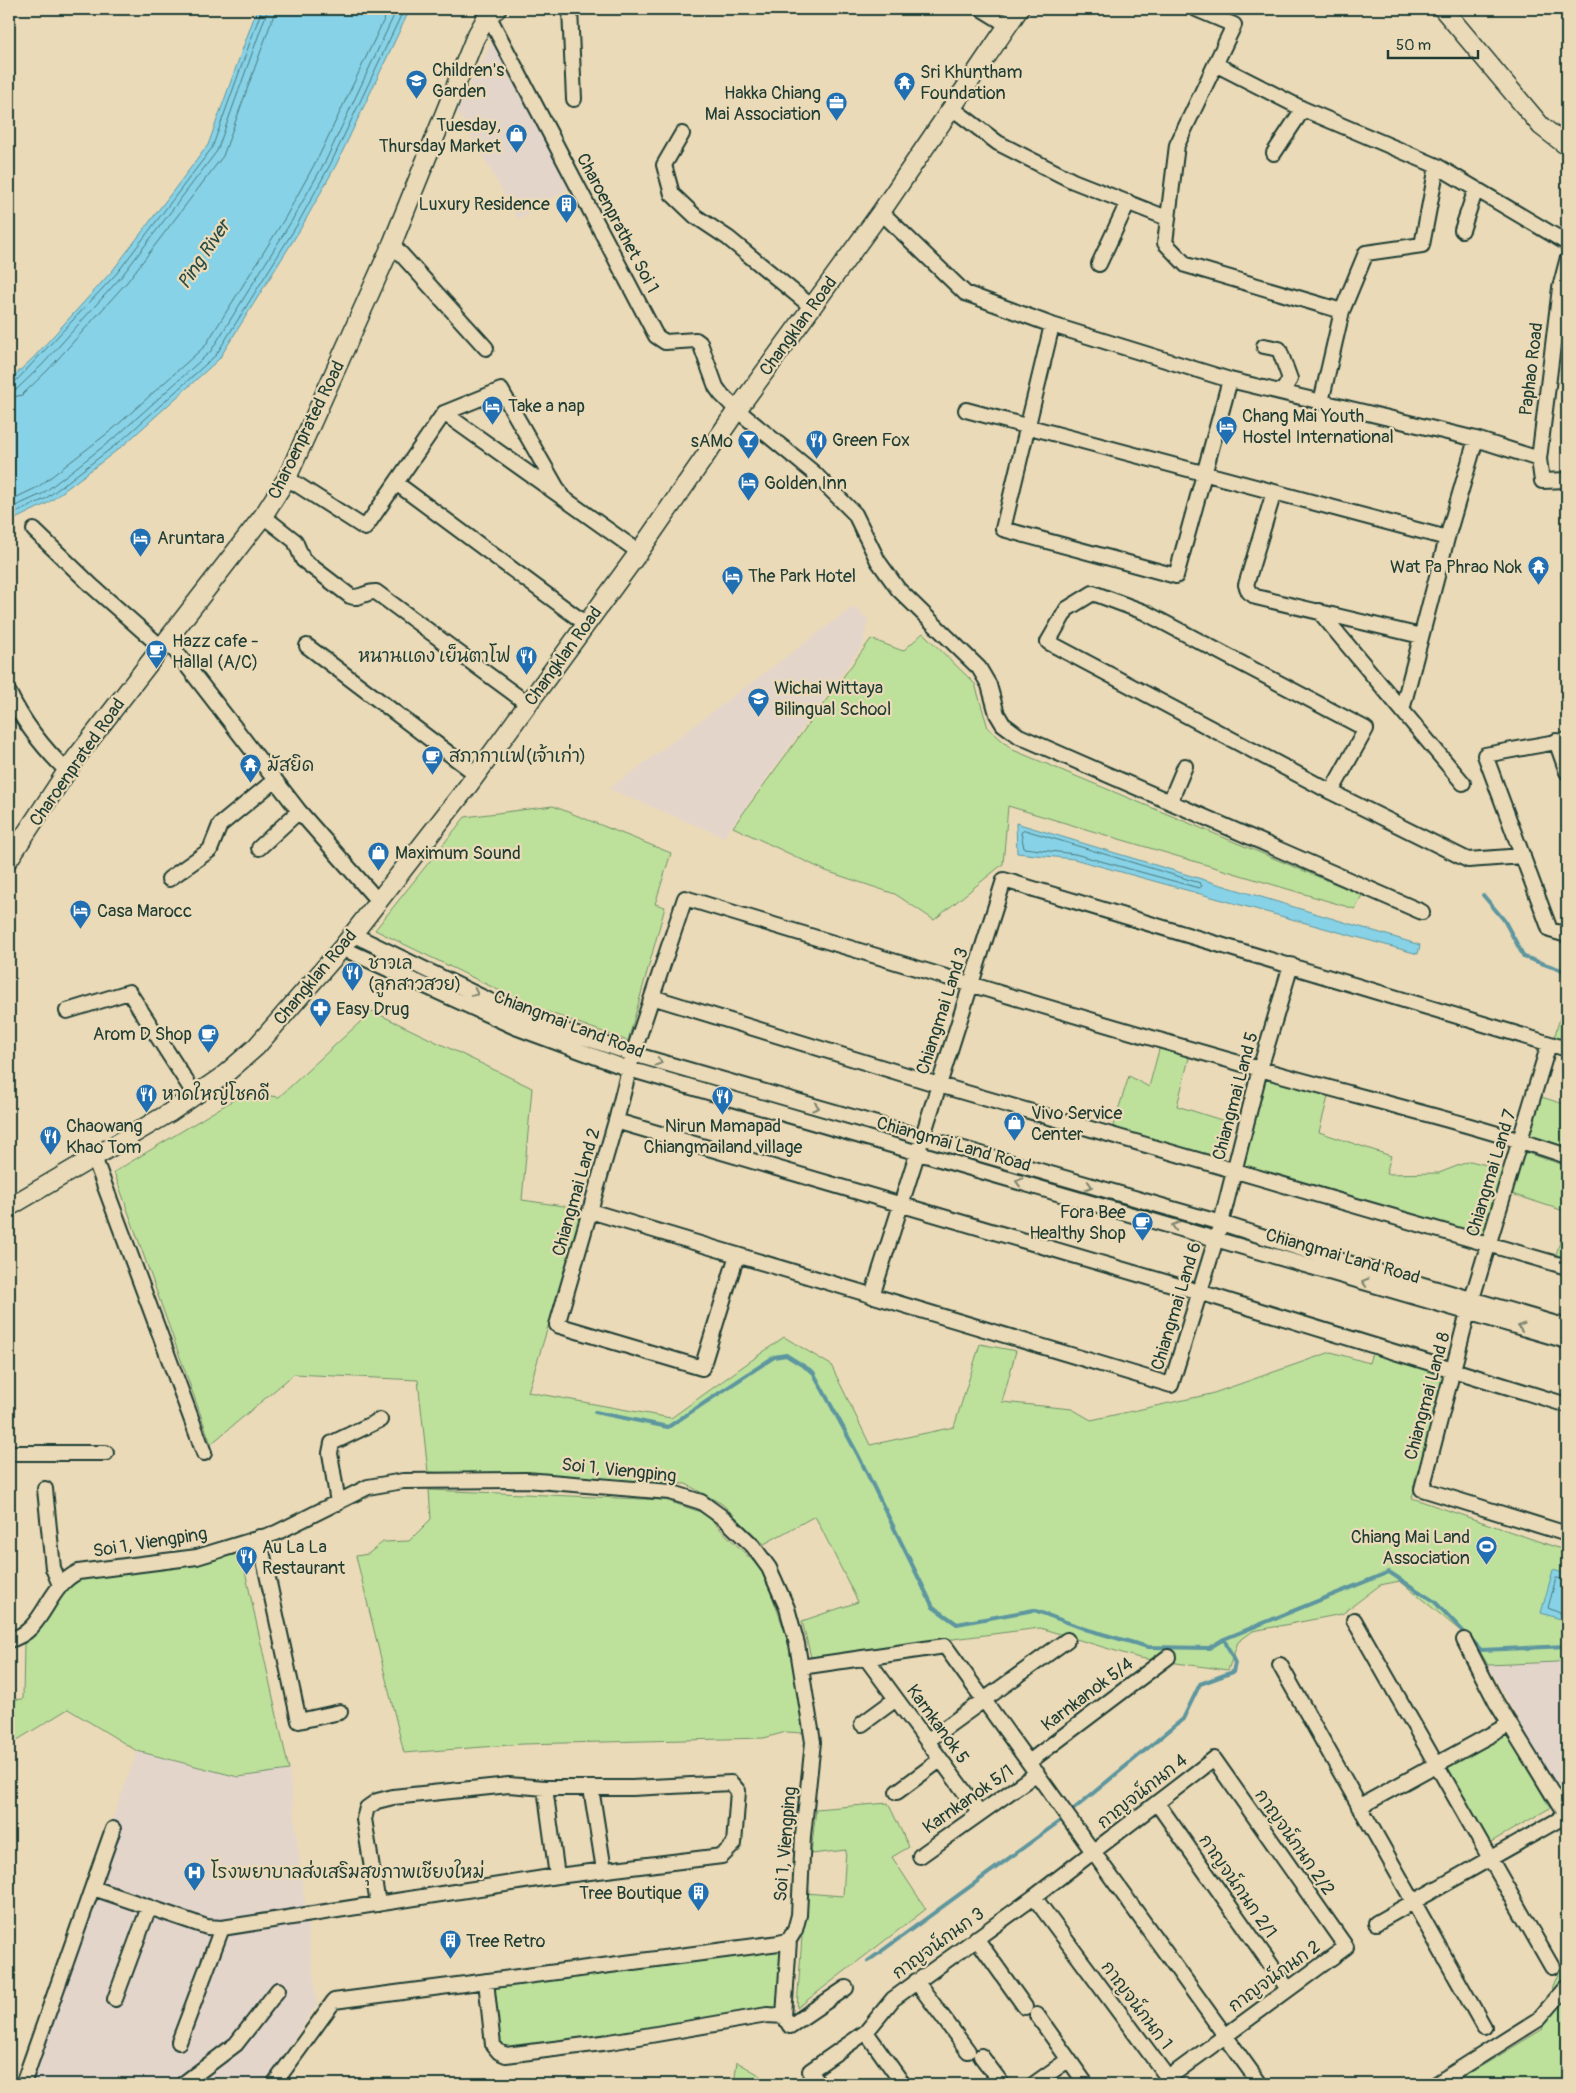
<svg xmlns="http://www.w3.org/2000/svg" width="1576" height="2093" font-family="Pangolin,'Playpen Sans Thai',sans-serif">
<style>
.built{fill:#e4d5cb}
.green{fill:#bde19b;stroke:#6e8f68}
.water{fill:#87d2e7;stroke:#5d969f}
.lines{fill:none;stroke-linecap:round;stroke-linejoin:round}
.shore{stroke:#49797c;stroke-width:1}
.stream{stroke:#5d969f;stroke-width:4}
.minor-casing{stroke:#1f3d34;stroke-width:18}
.tertiary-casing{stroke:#1f3d34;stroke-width:21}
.minor{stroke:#ebdab7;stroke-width:14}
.tertiary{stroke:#ebdab7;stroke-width:18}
.oneway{stroke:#7b846f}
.labels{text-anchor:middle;stroke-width:4.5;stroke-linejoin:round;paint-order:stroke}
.poi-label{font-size:18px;fill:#1f3d34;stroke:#ebdab7;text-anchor:start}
.street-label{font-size:18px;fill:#1f3d34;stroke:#ebdab7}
.water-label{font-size:19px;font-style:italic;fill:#294c46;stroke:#ebdab7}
</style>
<rect width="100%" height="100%" fill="#ebdab7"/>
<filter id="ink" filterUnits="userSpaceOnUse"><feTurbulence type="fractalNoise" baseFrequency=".02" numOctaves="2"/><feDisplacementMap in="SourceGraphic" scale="10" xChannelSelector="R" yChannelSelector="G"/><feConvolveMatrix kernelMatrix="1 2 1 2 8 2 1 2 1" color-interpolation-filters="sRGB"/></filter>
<g filter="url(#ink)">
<!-- built -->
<path class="built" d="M493,40L571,187L518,219L457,111Z
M854,606L868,620L863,645L724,837L609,789Z
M1567,1657V1809L1488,1665L1557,1662Z
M137,1751L238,1777L289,1770L317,2005L264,2084H17Z"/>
<!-- green -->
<path class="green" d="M923,633L975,684L988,728L1013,750L1362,895L1355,909L1008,806L1003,864L934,920L895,894L826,871L733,827L871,639L903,651Z
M553,806L671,853L655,904L665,907L628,1041L531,1006L375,930L465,817Z
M1567,995V1041L1554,1038Z
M372,1011L532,1088L522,1200L584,1209L528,1392L671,1418L784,1337L831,1365L870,1445L954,1427L980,1344L1016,1351L1002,1402L1072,1409L1091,1420L1211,1394L1331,1352L1369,1363L1373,1349L1447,1371L1412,1498L1567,1551V1657L1557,1662L1488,1665L1475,1643L1400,1581L1380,1585L1342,1614L1253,1631L1238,1642L1228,1670L1139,1658L1040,1628L811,1657L802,1621L858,1602L815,1516L764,1544L722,1504L686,1484L428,1472L418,1380L294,1374L211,1444L114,1172L245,1093L279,1097Z
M1160,1046L1190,1054L1177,1106L1231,1123L1223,1158L1112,1129L1129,1076L1149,1087Z
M1263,1075L1329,1093L1319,1132L1391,1156L1386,1174L1439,1173L1470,1161L1503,1169L1486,1236L1240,1167Z
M1538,1096L1567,1105V1150L1526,1137Z
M1524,1152L1567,1166V1212L1512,1194Z
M1567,1218V1262L1555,1258Z
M429,1490L665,1500L704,1513L763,1571L791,1648L803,1733L786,1732L764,1738L523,1744L404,1753L356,1556L368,1554L383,1542L409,1541L431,1519Z
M241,1553L289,1770L238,1777L137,1751L68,1709L9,1745V1700L23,1699L24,1644L75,1578L194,1564Z
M1507,1733L1550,1808L1489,1843L1446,1768Z
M888,1803L909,1847L892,1857L926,1909L797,2008L805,1893L843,1896L846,1850L811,1854L816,1809Z
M783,1947L787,1957L776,2009L505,2051L497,2043L491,1986Z
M1567,1961V2084H1452L1543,2029L1538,2021L1562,1965Z
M737,2062L761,2076V2084H734Z"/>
<!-- water -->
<path class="water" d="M257,9H410L336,165L301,228L219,359L125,444L48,503L9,522V381L35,356L113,270L208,145Z
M1016,823L1420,945L1418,954L1074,859L1017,853Z
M1553,1570L1567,1574V1621L1541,1613Z"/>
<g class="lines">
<!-- shore -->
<path class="shore" d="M9,385L14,383L117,273L212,148L262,9
M9,391L17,389L43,364L121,277L217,151L268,9
M9,398L22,395L48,370L127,282L223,156L276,9
M9,501L38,487L113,429L205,346L285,218L319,156L389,9
M9,509L42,494L118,435L211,351L291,222L326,160L397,9
M9,516L45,499L122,440L216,355L297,225L331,163L404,9
M1025,830L1200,883L1202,886L1199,888L1075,854L1024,848L1021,833Z
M1567,1579L1556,1578L1548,1608L1567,1616"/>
<!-- stream -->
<path class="stream" d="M1483,895L1504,920L1524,957L1567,972
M595,1412L668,1427L774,1357L786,1355L813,1372L858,1455L933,1607L957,1624L1034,1610L1085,1629L1148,1647L1209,1648L1224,1639L1389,1572L1435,1602L1481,1650L1567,1646
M1069,1813L1183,1719L1200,1684L1233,1672L1235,1663L1224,1639
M868,1961L1064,1818"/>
<defs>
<path id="minor" d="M570,9L574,99
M982,9L1008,25
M1196,9L1234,25L1177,145L1165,243L1186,265L1342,311
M488,15L656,336L665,342L696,340L700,343L716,387L721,394L737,410L814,473L855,514L878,561L898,589L979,668L989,685L997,714L1003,724L1019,736L1422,912
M1217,65L1303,109L1437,166L1567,243
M952,108L998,143L1073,181L1167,218
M682,134L664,165L672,194L695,216L728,238L812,307
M1274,153L1303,109
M881,212L965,293L1052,325L1230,380L1476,439L1539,459
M1462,230L1476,189
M392,244L486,348
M1567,261L1560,288L1539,459L1542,481L1567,480
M1099,264L1128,202
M1052,325L1003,529L1176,576L1230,380
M1264,346L1279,349L1290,379L1282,392
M1321,402L1342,311L1366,253L1422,245L1437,166
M966,410L1447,538
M444,413L639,552
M287,478L365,528L444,413L501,390L562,497
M396,483L586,624
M1274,492L1246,585L1249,592L1256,597L1421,636
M263,516L295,541L303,560L350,596C360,600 366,591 376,592L528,704
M34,530L92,586L161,647
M1319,611L1463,783
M167,640L299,811L378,901
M307,646L476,774
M9,693C24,724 43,748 68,772
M1402,710L1447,538L1476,439
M1567,740L1485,755L1550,930L1567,935
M1556,741L1567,772
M1331,792L1366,729L1144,612L1093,593L1067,609L1048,642L1331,792L1468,860L1523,856
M1170,802L1185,766
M259,848L299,811
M169,879L210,850L220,825L275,780
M352,934L521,1016L633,1054L1221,1223L1324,1256L1567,1327
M342,948L515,1027L629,1069L1567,1341
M652,997L939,1085L1567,1267
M67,1011L129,992L195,1095
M1549,1044L1468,1312L1422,1489L1567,1534
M616,1121L1199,1292L1567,1405
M94,1157L204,1453
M590,1211L1171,1385L1221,1223L1260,1069L1291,965
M737,1255L702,1368L557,1325L616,1121L633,1054L685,898C876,956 1068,1015 1260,1069C1363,1098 1466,1122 1567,1156
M872,1296L1004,880L1567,1049
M9,1453H106
M45,1489L53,1568L60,1585
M338,1503L330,1453L332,1443L380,1420
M259,1537L299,1721L340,1712
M1354,1620L1552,1967
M9,1640C45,1632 45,1588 78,1572L197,1557L276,1533L368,1487L403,1481L526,1480L670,1492L701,1502L726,1520L753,1546L769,1568L787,1608L797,1644L813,1742L803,1836L799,1915L795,1930L789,1940L784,2016
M1464,1640L1496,1702L1567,1818
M866,1658L980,1813
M1280,1665L1484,2027
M801,1667L945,1646L1260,2084
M862,1724L896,1699
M927,1741L1067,1640
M1029,1762L1168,1657
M545,1788L557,1876
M591,1788L604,1870
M897,1792L940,1760
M1157,1803L1288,1989
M1359,1807L1510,1724
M920,1856L1037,1773
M93,1888L207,1927L222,1928L557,1876L722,1856L734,1844L738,1791L731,1783L632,1788H545L509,1785L393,1797L377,1801L367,1808L364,1819L378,1904
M1376,1923L1567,1815
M976,1938L1025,2007
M486,1981L493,2045L499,2052L506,2055L610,2042L767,2015L784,2016
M916,1981L968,2051
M115,1999L149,1907
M1037,2015L1086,2084
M784,2016L790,2026L846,1988
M866,2032L903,2084
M179,2042L222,1928
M981,2056L1002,2084
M23,2084L113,1829
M183,2084L236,2044L278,1990
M274,2084L334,2001L779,1943L789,1940
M819,2084L810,2071L866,2032L893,1999L1034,1897L1214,1759L1346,1947L1168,2078L1034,1897
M1034,2084L1068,2060
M1436,2084L1539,2019L1567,1986"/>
<path id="tertiary" d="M1443,9L1541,126L1567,146
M9,859L75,759L263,516L287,478L392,244L475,38L488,15L497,9
M9,1207L169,1113L223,1076L256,1047L342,948L468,786L639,552L737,410L881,212L1019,9"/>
</defs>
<!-- minor casing -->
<use href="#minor" class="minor-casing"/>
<!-- tertiary casing -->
<use href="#tertiary" class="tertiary-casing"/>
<!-- minor -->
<use href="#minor" class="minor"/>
<!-- tertiary -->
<use href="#tertiary" class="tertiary"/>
</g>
<!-- one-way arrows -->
<defs><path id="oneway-chevron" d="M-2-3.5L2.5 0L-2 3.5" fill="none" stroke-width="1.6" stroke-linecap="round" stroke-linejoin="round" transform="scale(1.25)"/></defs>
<g class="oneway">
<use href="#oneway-chevron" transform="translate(475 993) rotate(26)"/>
<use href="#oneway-chevron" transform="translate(659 1062) rotate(16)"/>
<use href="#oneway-chevron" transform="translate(816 1107) rotate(16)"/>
<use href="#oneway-chevron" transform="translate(1019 1182) rotate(-164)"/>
<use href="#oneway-chevron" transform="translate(1089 1186) rotate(16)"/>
<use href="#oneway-chevron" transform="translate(1175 1226) rotate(-164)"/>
<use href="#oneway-chevron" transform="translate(1365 1282) rotate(-164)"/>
<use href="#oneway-chevron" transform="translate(1521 1327) rotate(-163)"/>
</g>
</g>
<!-- icons -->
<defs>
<symbol id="school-pin" viewBox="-11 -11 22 30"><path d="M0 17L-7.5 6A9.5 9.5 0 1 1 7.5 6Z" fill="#1f6fb2" stroke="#ebdab7"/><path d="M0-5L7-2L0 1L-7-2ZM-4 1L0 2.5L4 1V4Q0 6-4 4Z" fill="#fff"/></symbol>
<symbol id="temple-pin" viewBox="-11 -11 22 30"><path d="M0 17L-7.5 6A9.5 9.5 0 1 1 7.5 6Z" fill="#1f6fb2" stroke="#ebdab7"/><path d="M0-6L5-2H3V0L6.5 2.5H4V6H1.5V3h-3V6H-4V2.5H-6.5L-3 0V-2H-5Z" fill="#fff"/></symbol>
<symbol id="office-pin" viewBox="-11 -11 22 30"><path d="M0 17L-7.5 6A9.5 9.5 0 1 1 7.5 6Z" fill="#1f6fb2" stroke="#ebdab7"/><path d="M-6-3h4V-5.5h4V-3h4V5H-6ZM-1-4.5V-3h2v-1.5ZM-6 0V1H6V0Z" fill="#fff"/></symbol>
<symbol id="shop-pin" viewBox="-11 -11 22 30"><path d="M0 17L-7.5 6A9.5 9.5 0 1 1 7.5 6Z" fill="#1f6fb2" stroke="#ebdab7"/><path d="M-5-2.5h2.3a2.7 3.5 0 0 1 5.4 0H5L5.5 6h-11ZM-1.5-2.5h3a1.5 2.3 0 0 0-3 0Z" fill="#fff"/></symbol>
<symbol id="building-pin" viewBox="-11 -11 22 30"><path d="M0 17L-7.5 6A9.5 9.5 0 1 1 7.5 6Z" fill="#1f6fb2" stroke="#ebdab7"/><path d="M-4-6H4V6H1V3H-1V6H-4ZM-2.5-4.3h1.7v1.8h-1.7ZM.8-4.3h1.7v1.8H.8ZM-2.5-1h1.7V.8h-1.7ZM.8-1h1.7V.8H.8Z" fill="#fff"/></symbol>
<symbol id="hotel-pin" viewBox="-11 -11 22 30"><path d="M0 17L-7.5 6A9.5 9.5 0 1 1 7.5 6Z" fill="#1f6fb2" stroke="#ebdab7"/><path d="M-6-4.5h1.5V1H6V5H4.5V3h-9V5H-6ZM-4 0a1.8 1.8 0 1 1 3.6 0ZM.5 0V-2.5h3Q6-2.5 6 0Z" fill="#fff"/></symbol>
<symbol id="restaurant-pin" viewBox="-11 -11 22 30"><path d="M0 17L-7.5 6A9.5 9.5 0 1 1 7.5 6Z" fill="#1f6fb2" stroke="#ebdab7"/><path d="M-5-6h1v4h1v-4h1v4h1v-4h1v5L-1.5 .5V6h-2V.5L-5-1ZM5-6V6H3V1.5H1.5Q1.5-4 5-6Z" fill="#fff"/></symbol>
<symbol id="bar-pin" viewBox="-11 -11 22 30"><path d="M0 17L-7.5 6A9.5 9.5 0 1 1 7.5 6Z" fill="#1f6fb2" stroke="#ebdab7"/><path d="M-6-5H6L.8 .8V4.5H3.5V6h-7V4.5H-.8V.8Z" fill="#fff"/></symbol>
<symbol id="cafe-pin" viewBox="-11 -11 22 30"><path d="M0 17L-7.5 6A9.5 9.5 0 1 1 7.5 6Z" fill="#1f6fb2" stroke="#ebdab7"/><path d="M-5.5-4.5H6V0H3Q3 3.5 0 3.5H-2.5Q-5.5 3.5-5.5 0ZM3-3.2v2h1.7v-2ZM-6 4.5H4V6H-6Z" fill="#fff"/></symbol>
<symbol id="pharmacy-pin" viewBox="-11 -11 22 30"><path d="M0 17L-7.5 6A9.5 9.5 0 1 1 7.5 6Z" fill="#1f6fb2" stroke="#ebdab7"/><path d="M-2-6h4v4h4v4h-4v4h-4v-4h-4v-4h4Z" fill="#fff"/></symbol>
<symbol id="stadium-pin" viewBox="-11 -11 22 30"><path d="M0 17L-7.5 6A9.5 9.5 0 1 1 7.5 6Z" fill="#1f6fb2" stroke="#ebdab7"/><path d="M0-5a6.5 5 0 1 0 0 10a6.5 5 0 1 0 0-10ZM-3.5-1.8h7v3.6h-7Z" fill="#fff"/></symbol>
<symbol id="hospital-pin" viewBox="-11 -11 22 30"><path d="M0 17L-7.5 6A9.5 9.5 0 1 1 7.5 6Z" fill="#1f6fb2" stroke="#ebdab7"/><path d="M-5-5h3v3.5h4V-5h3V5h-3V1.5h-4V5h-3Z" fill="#fff"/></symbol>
</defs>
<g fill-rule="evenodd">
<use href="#school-pin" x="404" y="68" width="25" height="34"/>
<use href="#temple-pin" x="892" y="70" width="25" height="34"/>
<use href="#office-pin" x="824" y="90" width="25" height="34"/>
<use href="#shop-pin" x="504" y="122" width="25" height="34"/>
<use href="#building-pin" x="554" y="192" width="25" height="34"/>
<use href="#hotel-pin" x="480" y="394" width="25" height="34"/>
<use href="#hotel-pin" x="1214" y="414" width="25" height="34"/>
<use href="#restaurant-pin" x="804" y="428" width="25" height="34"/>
<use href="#bar-pin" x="736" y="428" width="25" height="34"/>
<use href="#hotel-pin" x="736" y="470" width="25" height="34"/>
<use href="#hotel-pin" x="128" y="526" width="25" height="34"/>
<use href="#temple-pin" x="1526" y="554" width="25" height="34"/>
<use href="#hotel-pin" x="720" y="564" width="25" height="34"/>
<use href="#cafe-pin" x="144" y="638" width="25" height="34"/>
<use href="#restaurant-pin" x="514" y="644" width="25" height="34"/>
<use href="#school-pin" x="746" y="686" width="25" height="34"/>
<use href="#cafe-pin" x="420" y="744" width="25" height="34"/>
<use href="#temple-pin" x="238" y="752" width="25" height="34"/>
<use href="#shop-pin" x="366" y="840" width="25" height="34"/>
<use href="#hotel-pin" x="68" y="898" width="25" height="34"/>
<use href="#restaurant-pin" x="340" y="960" width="25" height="34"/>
<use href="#pharmacy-pin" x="308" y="996" width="25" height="34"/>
<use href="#cafe-pin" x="196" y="1022" width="25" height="34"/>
<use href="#restaurant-pin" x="134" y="1082" width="25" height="34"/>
<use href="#restaurant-pin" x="710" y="1084" width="25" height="34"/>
<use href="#shop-pin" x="1002" y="1110" width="25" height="34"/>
<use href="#restaurant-pin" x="38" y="1124" width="25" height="34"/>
<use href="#cafe-pin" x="1130" y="1210" width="25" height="34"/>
<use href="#stadium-pin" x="1474" y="1534" width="25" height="34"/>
<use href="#restaurant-pin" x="234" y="1544" width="25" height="34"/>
<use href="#hospital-pin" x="182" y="1860" width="25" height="34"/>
<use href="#building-pin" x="686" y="1880" width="25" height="34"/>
<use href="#building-pin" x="438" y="1928" width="25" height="34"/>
</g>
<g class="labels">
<!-- poi labels -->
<g class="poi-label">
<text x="432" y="76">Children's<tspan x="432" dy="21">Garden</tspan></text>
<text x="920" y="78">Sri Khuntham<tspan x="920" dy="21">Foundation</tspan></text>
<text x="821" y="99" text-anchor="end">Hakka Chiang<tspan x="821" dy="21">Mai Association</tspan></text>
<text x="501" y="131" text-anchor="end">Tuesday,<tspan x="501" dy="21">Thursday Market</tspan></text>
<text x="550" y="210" text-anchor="end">Luxury Residence</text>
<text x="508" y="412">Take a nap</text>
<text x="1242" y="422">Chang Mai Youth<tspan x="1242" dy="21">Hostel International</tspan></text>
<text x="832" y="446">Green Fox</text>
<text x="733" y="447" text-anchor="end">sAMo</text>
<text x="764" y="489">Golden Inn</text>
<text x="157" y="544">Aruntara</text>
<text x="1522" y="573" text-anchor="end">Wat Pa Phrao Nok</text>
<text x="748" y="582">The Park Hotel</text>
<text x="172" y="647">Hazz cafe -<tspan x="172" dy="21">Hallal (A/C)</tspan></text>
<text x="511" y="662" text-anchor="end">หนานแดง เย็นตาโฟ</text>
<text x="774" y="694">Wichai Wittaya<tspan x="774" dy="21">Bilingual School</tspan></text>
<text x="449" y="762">สภากาแฟ(เจ้าเก่า)</text>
<text x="267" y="771">มัสยิด</text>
<text x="395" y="859">Maximum Sound</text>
<text x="97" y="917">Casa Marocc</text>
<text x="368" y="969">ชาวเล<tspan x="368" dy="21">(ลูกสาวสวย)</tspan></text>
<text x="336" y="1015">Easy Drug</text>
<text x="192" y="1040" text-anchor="end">Arom D Shop</text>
<text x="162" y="1100">หาดใหญ่โชคดี</text>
<text x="1031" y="1119">Vivo Service<tspan x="1031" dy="21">Center</tspan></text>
<text x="66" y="1132">Chaowang<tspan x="66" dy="21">Khao Tom</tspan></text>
<text x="723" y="1132" text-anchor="middle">Nirun Mamapad<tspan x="723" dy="21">Chiangmailand village</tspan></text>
<text x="1126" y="1218" text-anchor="end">Fora Bee<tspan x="1126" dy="21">Healthy Shop</tspan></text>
<text x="1470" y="1543" text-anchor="end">Chiang Mai Land<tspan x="1470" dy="21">Association</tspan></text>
<text x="262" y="1553">Au La La<tspan x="262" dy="21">Restaurant</tspan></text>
<text x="211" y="1878">โรงพยาบาลส่งเสริมสุขภาพเชียงใหม่</text>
<text x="682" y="1899" text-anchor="end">Tree Boutique</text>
<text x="466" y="1947">Tree Retro</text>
</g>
<!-- street labels -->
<g class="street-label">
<text transform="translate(618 223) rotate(62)" y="6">Charoenprathet Soi 1</text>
<text transform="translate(798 326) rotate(-54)" y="6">Changklan Road</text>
<text transform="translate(1531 369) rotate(-83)" y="6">Paphao Road</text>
<text transform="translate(306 430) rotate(-64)" y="6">Charoenprated Road</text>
<text transform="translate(563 656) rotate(-54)" y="6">Changklan Road</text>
<text transform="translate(77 762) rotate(-55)" y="6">Charoenprated Road</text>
<text transform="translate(315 977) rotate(-50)" y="6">Changklan Road</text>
<text transform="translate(942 1011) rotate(-72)" y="6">Chiangmai Land 3</text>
<text transform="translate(569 1024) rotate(21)" y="6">Chiangmai Land Road</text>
<text transform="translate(1235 1096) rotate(-75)" y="6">Chiangmai Land 5</text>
<text transform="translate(954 1144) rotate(16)" y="6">Chiangmai Land Road</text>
<text transform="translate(1491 1173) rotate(-73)" y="6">Chiangmai Land 7</text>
<text transform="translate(576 1192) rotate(-74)" y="6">Chiangmai Land 2</text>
<text transform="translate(1343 1256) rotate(16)" y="6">Chiangmai Land Road</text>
<text transform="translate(1176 1306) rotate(-73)" y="6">Chiangmai Land 6</text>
<text transform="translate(1427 1396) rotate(-75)" y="6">Chiangmai Land 8</text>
<text transform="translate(619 1470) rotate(6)" y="6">Soi 1, Viengping</text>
<text transform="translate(150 1542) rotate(-9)" y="6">Soi 1, Viengping</text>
<text transform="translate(1087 1694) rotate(-37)" y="6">Karnkanok 5/4</text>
<text transform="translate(938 1724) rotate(54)" y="6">Karnkanok 5</text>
<text transform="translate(1142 1791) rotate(-38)" y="6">กาญจน์กนก 4</text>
<text transform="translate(968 1799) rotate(-35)" y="6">Karnkanok 5/1</text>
<text transform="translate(1295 1842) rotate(55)" y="6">กาญจน์กนก 2/2</text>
<text transform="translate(785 1844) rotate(-85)" y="6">Soi 1, Viengping</text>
<text transform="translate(1238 1886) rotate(55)" y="6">กาญจน์กนก 2/1</text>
<text transform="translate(938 1943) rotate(-36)" y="6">กาญจน์กนก 3</text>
<text transform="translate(1274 1976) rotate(-36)" y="6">กาญจน์กนก 2</text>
<text transform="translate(1137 2005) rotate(53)" y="6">กาญจน์กนก 1</text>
</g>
<!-- water labels -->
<g class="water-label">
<text transform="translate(203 254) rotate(-56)" y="7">Ping River</text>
</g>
</g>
<!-- margin -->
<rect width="1576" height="2093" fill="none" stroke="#ebdab7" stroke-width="30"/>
<rect x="15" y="15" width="1546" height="2063" fill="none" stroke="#1f3d34" stroke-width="2" filter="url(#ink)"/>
<!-- scale -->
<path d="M1388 50v8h90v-8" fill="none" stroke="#1f3d34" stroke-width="2.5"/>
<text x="1396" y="50" font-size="15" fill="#1f3d34" stroke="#ebdab7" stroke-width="4" paint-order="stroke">50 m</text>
</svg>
